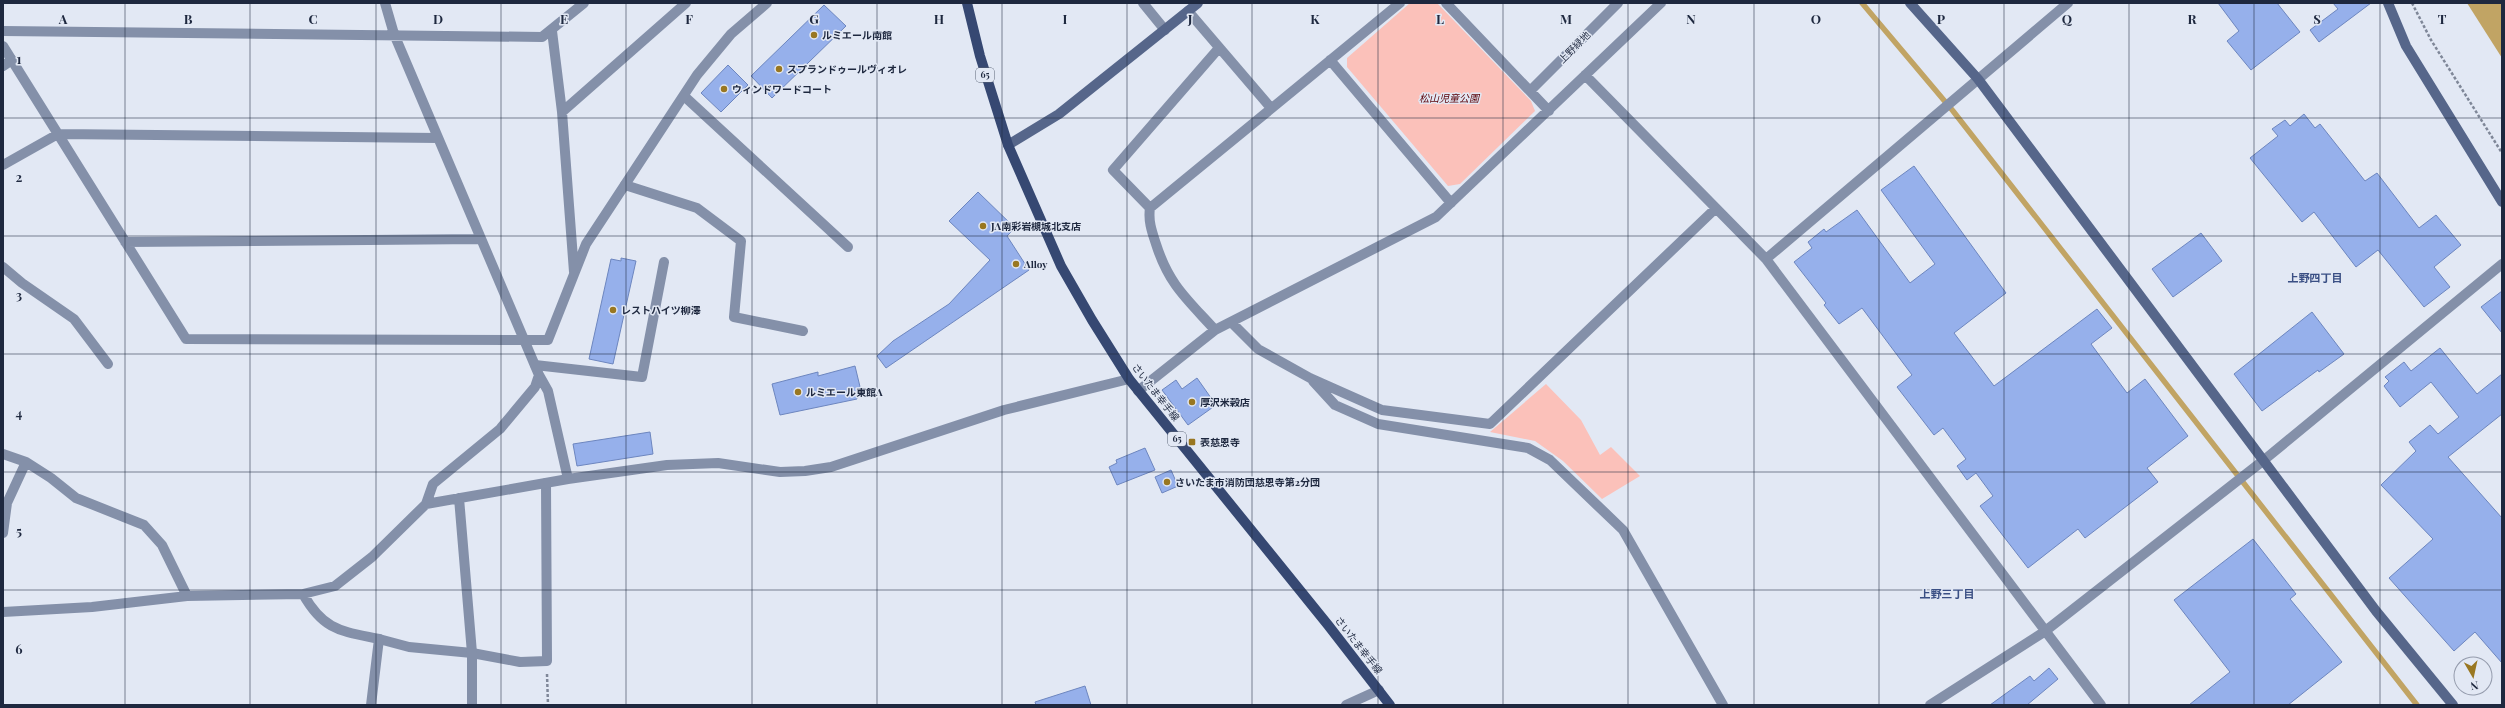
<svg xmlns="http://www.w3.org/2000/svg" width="2505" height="708" font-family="'Playfair Display','Noto Sans JP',serif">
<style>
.green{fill:#fbc1ba}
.water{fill:#c1a464}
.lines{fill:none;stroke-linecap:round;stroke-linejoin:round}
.stream{stroke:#c1a464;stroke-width:5.5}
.building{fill:#96b0eb;stroke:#6d86bf}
.path{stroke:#7f8798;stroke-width:2.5;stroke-dasharray:3 2;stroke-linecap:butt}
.lane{stroke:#8490a9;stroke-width:10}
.street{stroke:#8490a9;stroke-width:10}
.secondary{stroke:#56668a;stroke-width:10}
.primary{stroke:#364872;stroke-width:10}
.grid{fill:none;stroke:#1e283f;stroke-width:1;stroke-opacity:0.55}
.poi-dot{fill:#997721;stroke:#e2e8f4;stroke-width:1.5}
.labels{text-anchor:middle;stroke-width:3;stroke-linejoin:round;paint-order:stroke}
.shield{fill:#e2e8f4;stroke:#596275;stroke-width:1}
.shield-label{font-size:9px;font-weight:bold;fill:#1e283f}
.poi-label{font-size:10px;font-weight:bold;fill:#1e283f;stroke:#e2e8f4;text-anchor:start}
.street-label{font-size:10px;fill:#1e283f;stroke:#e2e8f4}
.park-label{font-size:10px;font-style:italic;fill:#5b0107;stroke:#e2e8f4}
.neighbourhood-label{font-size:11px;font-weight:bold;fill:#3a4f84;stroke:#e2e8f4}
.grid-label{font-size:13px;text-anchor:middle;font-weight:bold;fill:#1e283f;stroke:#e2e8f4;stroke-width:3;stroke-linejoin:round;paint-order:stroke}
</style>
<rect width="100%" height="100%" fill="#e2e8f4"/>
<!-- green -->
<path class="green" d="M1410,3H1437L1531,101L1535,111L1460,184L1448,186L1347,67V58Z
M1546,384L1581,420L1600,455L1611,447L1640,476L1602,499L1563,461L1535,441L1490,432Z"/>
<!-- water -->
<path class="water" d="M2467,3H2502V58Z"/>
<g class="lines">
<!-- stream -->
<path class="stream" d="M1862,3L1953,111L2417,705"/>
</g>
<!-- building -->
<path class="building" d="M2218,3H2277L2300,32L2251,70L2227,41L2239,31Z
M2333,3H2371L2319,42L2310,30L2338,9Z
M824,5L846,26L772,98L751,76Z
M728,65L748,85L721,112L701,93Z
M2304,114L2315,128L2320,124L2365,181L2377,173L2419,228L2436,215L2461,245L2434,267L2450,287L2424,307L2378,250L2356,267L2314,212L2302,222L2250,158L2278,136L2272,129L2285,120L2290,126Z
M1914,166L2006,293L1954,333L1994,386L2097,309L2112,328L2091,344L2127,393L2145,379L2188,436L2147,468L2158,482L2085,538L2078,529L2028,568L1980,506L1993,496L1976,473L1967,480L1957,466L1966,459L1943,428L1934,435L1897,387L1912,375L1862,308L1839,324L1824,305L1826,303L1794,262L1812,248L1808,242L1824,229L1826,232L1857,210L1910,283L1935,264L1881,190Z
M978,192L1015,228L1007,236L1029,270L886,368L877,356L893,341L949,304L990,260L949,221Z
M2201,233L2222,261L2173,297L2152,269Z
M621,258L636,261L613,364L589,359L611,259L621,261Z
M2502,291V333L2481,307Z
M2312,312L2344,354L2319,372L2318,370L2262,411L2234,374Z
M2440,348L2477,394L2502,374V414L2448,457L2502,518V663L2475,632L2454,651L2389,578L2433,539L2381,485L2416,451L2409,442L2430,425L2438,434L2459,417L2431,382L2400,407L2384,386L2389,381L2385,377L2404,362L2411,371Z
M855,366L862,395L857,396V399L780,415L772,384L818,372V376Z
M1197,378L1216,405L1188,425L1162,390L1176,380L1182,389Z
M650,432L653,454L577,466L573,444Z
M1145,448L1155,470L1117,485L1109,467L1117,463L1116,460Z
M1171,470L1178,486L1162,493L1155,477Z
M2253,539L2296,594L2290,599L2342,662L2288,705H2189L2230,672L2174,600Z
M2049,668L2058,679L2027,705H1990L2030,676L2034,681Z
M1085,686L1091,705H1036L1035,702Z"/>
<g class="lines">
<!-- path -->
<path class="path" d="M2412,3L2431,40L2502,153
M547,674L548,705"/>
<!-- lane -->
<path class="lane" d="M3,66L12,60
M684,96L848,247
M625,185L697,208L741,241L734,317L803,331
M3,267L22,283L74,319L108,364
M535,365L642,377L664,262
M379,639L409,647L472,653L520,662L547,661L546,483"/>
<!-- street -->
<path class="street" d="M1143,3L1165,30
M1446,3L1549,111
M1188,11L1271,108
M3,31L542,37L584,3
M552,31L562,112L574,272
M3,46L186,339L548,340L586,244L697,75L731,34L767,3
M1330,60L1451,203
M1585,75L1766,259L2101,705
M1530,91L1618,3
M562,112L686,3
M3,165L58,134L438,138
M1150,208L1113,170L1219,48
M125,242L481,239
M1766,259L2068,3
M1231,322L1258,349L1310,378L1382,410L1490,424L1715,209
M1215,330C1187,299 1169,285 1156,244C1152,232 1148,221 1150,208L1400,3
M539,375L548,391L568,479
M1313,381L1335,405L1378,424L1528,448L1550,460L1623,530L1723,705
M1138,391L1215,330L1436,217L1661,3
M3,454L26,462L51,478L76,498L144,525L162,545L187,596
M459,498L472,653V705
M426,504L568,479L667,465L718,463L780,472L805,471L831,467L1004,410L1129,379
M3,533L7,503L26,462
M303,594C324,631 341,631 379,639L371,705
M3,612L92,607L187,596L303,594L335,586L372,557L426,504L433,484L500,429L535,387L539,375L394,34L385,3
M1346,705L1379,690
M1930,705L2044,632L2264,460L2502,264"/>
<!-- secondary -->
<path class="secondary" d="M1910,3L1978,79L2376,611L2453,705
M2388,3L2406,46L2502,202
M1008,145L1059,114L1198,3"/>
<!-- primary -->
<path class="primary" d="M967,3L980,56L1008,145L1061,266L1092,320L1129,379L1328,625L1390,705"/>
</g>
<!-- grid -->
<path class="grid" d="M125,3V705M250,3V705M376,3V705M501,3V705M626,3V705M752,3V705M877,3V705M1002,3V705M1127,3V705M1252,3V705M1378,3V705M1503,3V705M1628,3V705M1754,3V705M1879,3V705M2004,3V705M2129,3V705M2254,3V705M2380,3V705M3,118H2502M3,236H2502M3,354H2502M3,472H2502M3,590H2502"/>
<!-- markers -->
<g class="poi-dot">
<circle cx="814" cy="35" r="4"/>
<circle cx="779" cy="69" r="4"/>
<circle cx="724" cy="89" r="4"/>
<circle cx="983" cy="226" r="4"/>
<circle cx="1016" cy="264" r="4"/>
<circle cx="613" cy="310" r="4"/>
<circle cx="798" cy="392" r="4"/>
<circle cx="1192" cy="402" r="4"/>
<rect x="1188" y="438" width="8" height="8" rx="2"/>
<circle cx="1167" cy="482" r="4"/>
</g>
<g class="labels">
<!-- shield labels -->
<g class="shield">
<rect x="976" y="68" width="18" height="14" rx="3"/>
<rect x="1168" y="432" width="18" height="14" rx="3"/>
</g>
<g class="shield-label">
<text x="985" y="78">65</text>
<text x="1177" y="442">65</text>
</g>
<!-- poi labels -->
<g class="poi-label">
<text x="822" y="39">ルミエール南館</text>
<text x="787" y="73">スプランドゥールヴィオレ</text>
<text x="732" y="93">ウィンドワードコート</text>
<text x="991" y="230">JA南彩岩槻城北支店</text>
<text x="1024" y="268">Alloy</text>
<text x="621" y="314">レストハイツ柳澤</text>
<text x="806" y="396">ルミエール東館A</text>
<text x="1200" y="406">厚沢米穀店</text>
<text x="1200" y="446">表慈恩寺</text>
<text x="1175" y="486">さいたま市消防団慈恩寺第2分団</text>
</g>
<!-- street labels -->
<g class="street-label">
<text transform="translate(1574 47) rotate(-45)" y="4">上野緑地</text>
<text transform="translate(1156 392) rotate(52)" y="4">さいたま幸手線</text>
<text transform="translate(1359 645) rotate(52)" y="4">さいたま幸手線</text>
</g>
<!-- park labels -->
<g class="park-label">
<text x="1449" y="102">松山児童公園</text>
</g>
<!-- neighbourhood labels -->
<g class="neighbourhood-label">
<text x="2315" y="282">上野四丁目</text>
<text x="1947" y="598">上野三丁目</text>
</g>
</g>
<g class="grid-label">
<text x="63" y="24">A</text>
<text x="188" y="24">B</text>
<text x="313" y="24">C</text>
<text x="438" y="24">D</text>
<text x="564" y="24">E</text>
<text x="689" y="24">F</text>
<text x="814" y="24">G</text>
<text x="939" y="24">H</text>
<text x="1065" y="24">I</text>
<text x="1190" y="24">J</text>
<text x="1315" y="24">K</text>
<text x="1440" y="24">L</text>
<text x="1566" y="24">M</text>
<text x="1691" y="24">N</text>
<text x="1816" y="24">O</text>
<text x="1941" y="24">P</text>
<text x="2067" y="24">Q</text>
<text x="2192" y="24">R</text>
<text x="2317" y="24">S</text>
<text x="2442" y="24">T</text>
<text x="19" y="64">1</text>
<text x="19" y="182">2</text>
<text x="19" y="300">3</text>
<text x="19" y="418">4</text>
<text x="19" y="536">5</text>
<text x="19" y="654">6</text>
</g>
<!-- border -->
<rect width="2505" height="708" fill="none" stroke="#1e283f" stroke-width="8"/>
<!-- north arrow -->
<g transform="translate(2473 676) rotate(171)"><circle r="19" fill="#e2e8f4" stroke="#949bac"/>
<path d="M0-3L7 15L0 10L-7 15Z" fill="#997721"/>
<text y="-6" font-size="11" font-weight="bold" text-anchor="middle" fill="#1e283f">N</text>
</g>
</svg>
